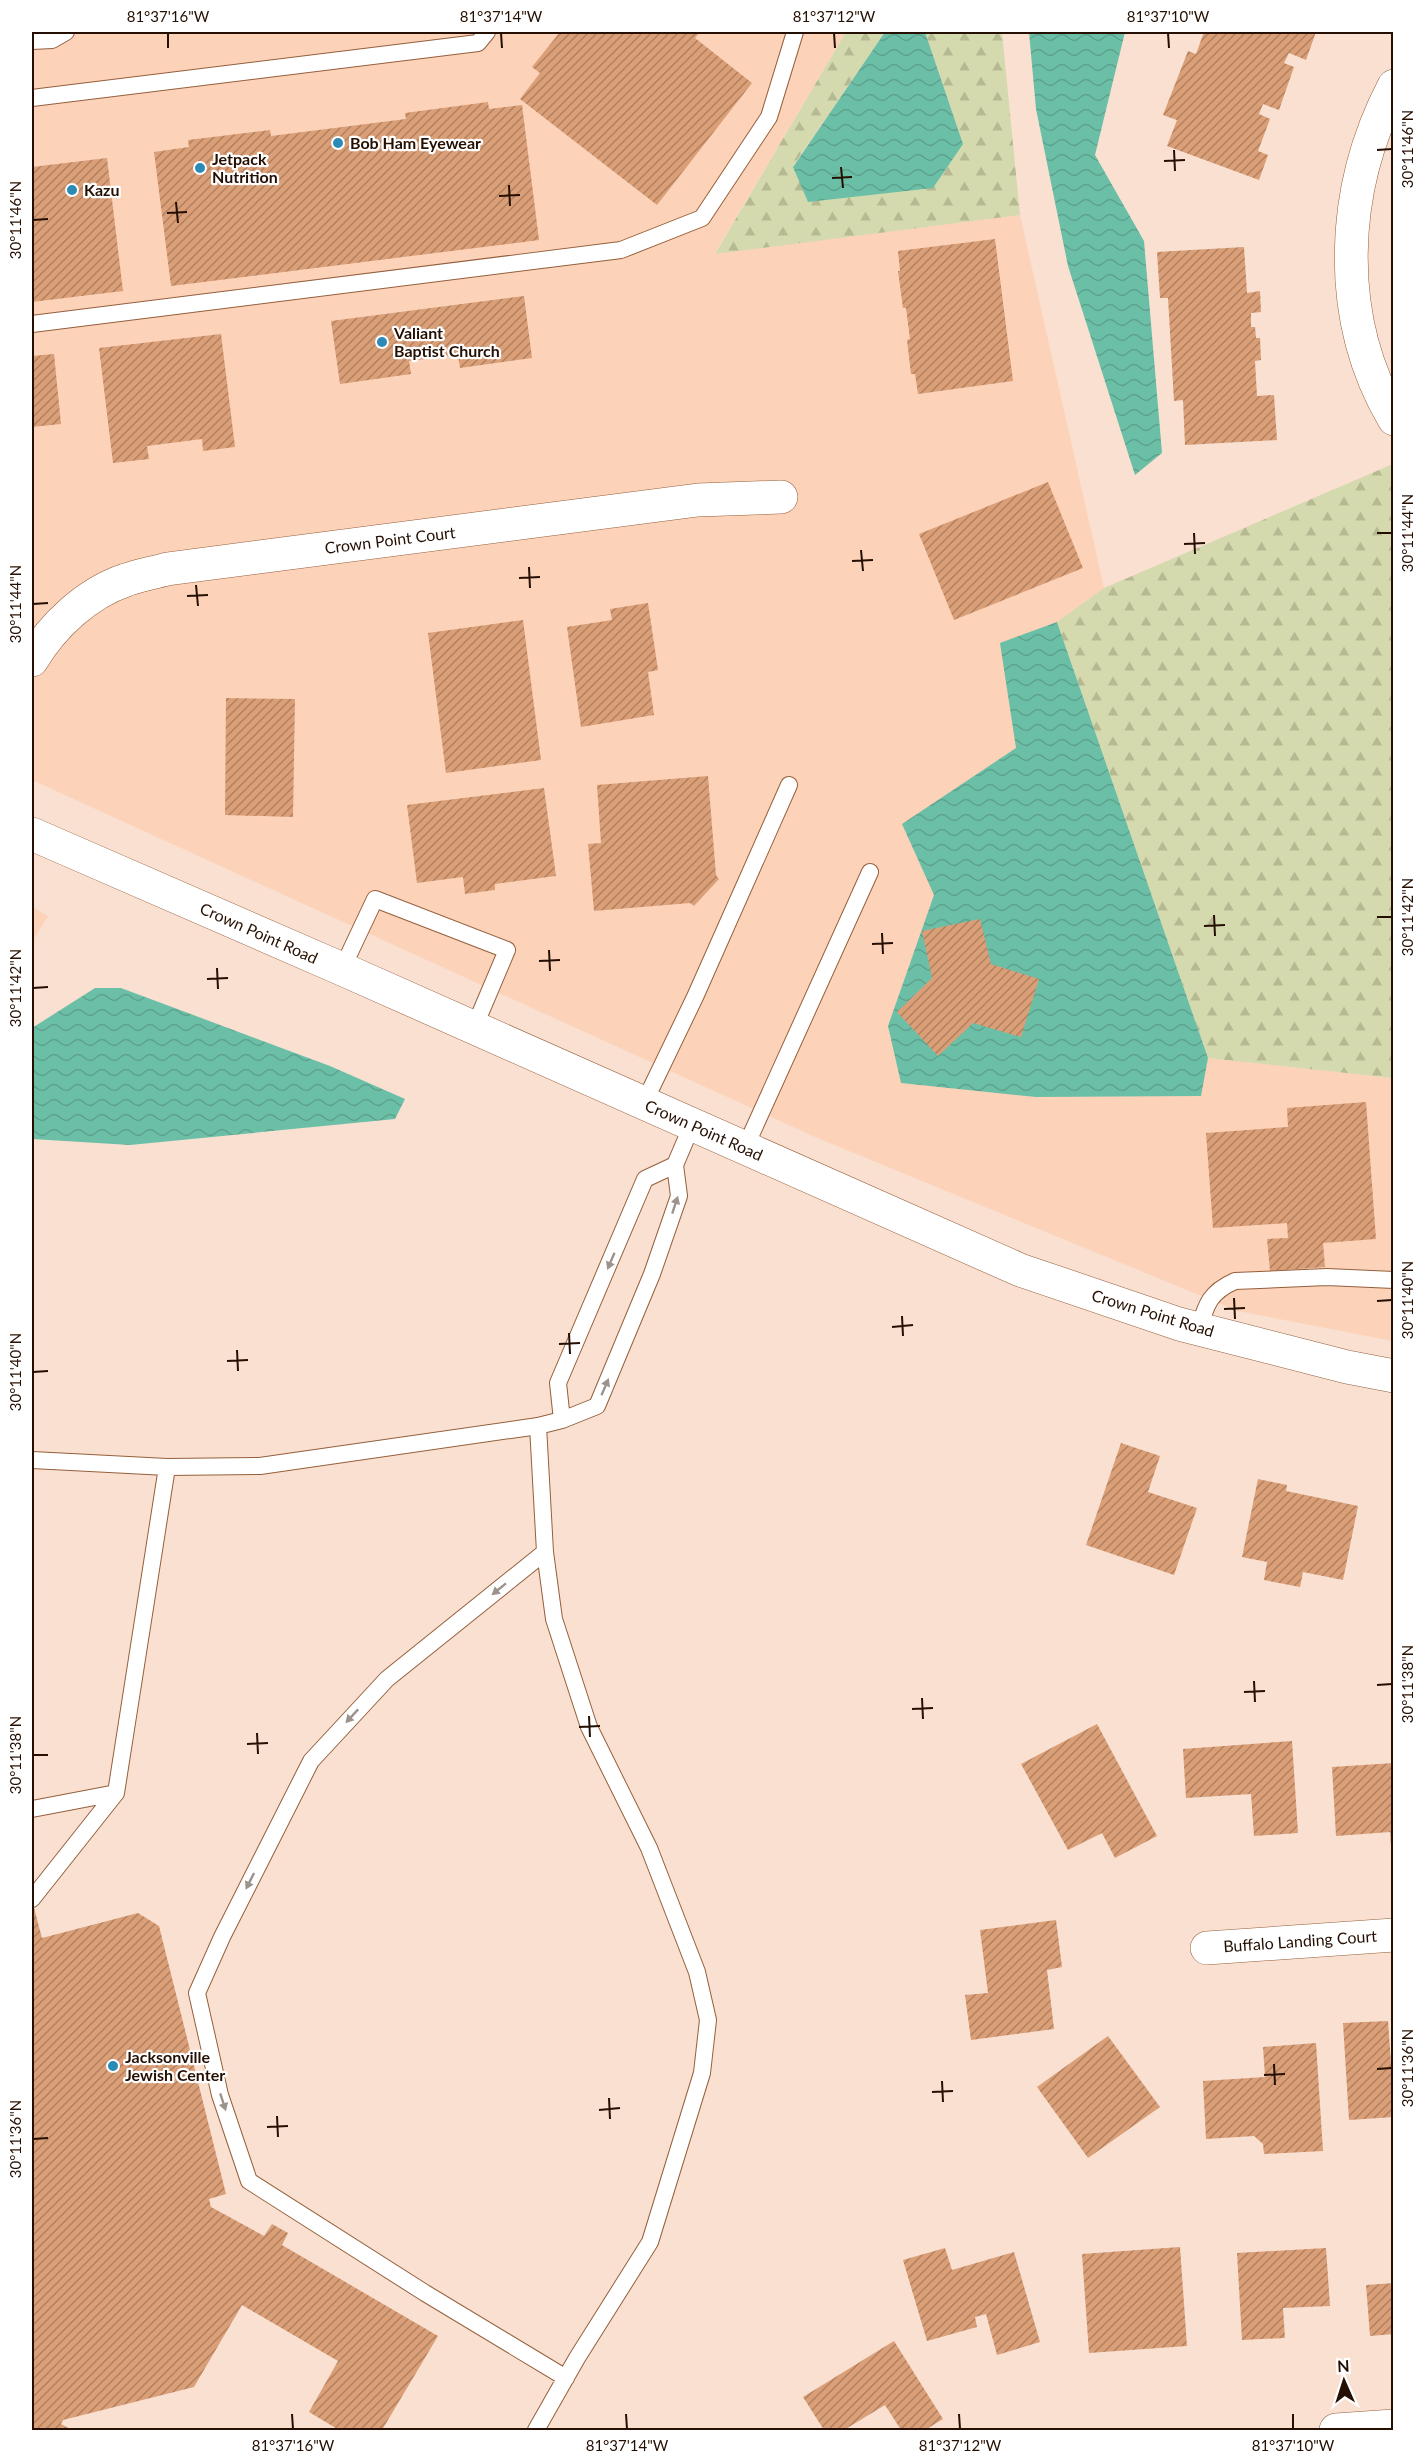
<svg xmlns="http://www.w3.org/2000/svg" width="1425" height="2462" font-family="Lato,sans-serif">
<style>
.built{fill:#fcd2b9}
.forest{fill:url(#forest-firs)}
.water{fill:url(#water-waves)}
.building{fill:url(#building-hatch)}
.lines{fill:none;stroke-linecap:round;stroke-linejoin:round}
.lane-casing{stroke:#955f3b;stroke-width:18}
.street-casing{stroke:#955f3b;stroke-width:34}
.secondary-casing{stroke:#955f3b;stroke-width:34}
.lane{stroke:#fff;stroke-width:16}
.street{stroke:#fff;stroke-width:33}
.secondary{stroke:#fff;stroke-width:33}
.oneway{fill:#9d938d}
.ticks{fill:none;stroke:#250f02;stroke-width:2}
.poi-dot{fill:#2c8ab6;stroke:#fff;stroke-width:2}
.labels{text-anchor:middle;stroke-width:4.5;stroke-linejoin:round;paint-order:stroke}
.poi-label{font-size:16px;font-weight:bold;fill:#250f02;stroke:#fff;text-anchor:start}
.street-label{font-size:16px;fill:#250f02;stroke:#fff}
.neatline{fill:none;stroke:#250f02;stroke-width:2}
.ticks-label{font-size:15px;text-anchor:middle;fill:#250f02}
</style>
<defs>
<pattern id="forest-firs" width="22" height="20" patternUnits="userSpaceOnUse" patternTransform="scale(1.5)"><rect width="22" height="20" fill="#d4daad"/><path d="M5 1l3.5 6h-7zM16 11l3.5 6h-7z" fill="#b6ba93"/></pattern>
<pattern id="water-waves" width="16" height="10" patternUnits="userSpaceOnUse" patternTransform="scale(1.5)"><rect width="16" height="10" fill="#6cbfa7"/><path d="M0 5q4-4 8 0t8 0" fill="none" stroke="#5da38e"/></pattern>
<pattern id="building-hatch" width="6" height="6" patternUnits="userSpaceOnUse" patternTransform="scale(1.5)"><rect width="6" height="6" fill="#db9f78"/><path d="M-1 1l2-2M0 6l6-6M5 7l2-2" fill="none" stroke="#b18060"/></pattern>
</defs>
<rect width="100%" height="100%" fill="#f9e0d1"/>
<!-- built -->
<path class="built" d="M32,32H846L715,253L1020,215L1104,588L1057,623L1208,1058L1393,1078V1341L1238,1311L815,1137L32,780Z
M32,907L48,916L32,942Z"/>
<!-- forest -->
<path class="forest" d="M846,32H885L793,166L963,144L925,32H1002L1020,215L715,254Z
M1393,464V1078L1208,1058L1057,622L1104,588Z"/>
<!-- water -->
<path class="water" d="M885,32H925L963,144L933,188L808,202L793,167Z
M1029,32H1125L1095,155L1144,241L1162,453L1135,475L1068,266L1036,109Z
M1057,622L1208,1058L1201,1096L1036,1097L901,1083L888,1026L934,895L902,824L1016,748L1000,643Z
M95,988H121L330,1066L405,1099L395,1119L130,1145L32,1139V1028Z"/>
<!-- building -->
<path class="building" d="M560,32H700L695,38L752,83L657,205L520,99L540,73L532,67Z
M1204,32H1316L1306,60L1289,53L1284,63L1294,67L1279,110L1263,104L1259,114L1270,119L1258,151L1268,155L1259,180L1167,146L1177,120L1163,115L1188,51L1196,54Z
M488,102L489,109L522,105L539,240L171,286L154,152L189,147L188,140L270,130L271,136L406,119L405,113Z
M107,158L123,291L32,302V167Z
M995,239L1013,381L918,394L915,374H911L907,340L910,339L906,308H903L898,271H900L898,251Z
M1244,247L1247,293L1260,291L1261,312L1251,313V327H1255L1256,338H1260L1261,360L1255,361L1257,396L1274,395L1277,440L1185,445L1183,400L1174,401L1168,298H1160L1157,252Z
M524,296L532,358L460,368L458,355L409,361L411,374L340,384L331,321Z
M221,334L235,447L203,451L202,439L147,446L149,459L113,463L99,348Z
M54,354L61,424L32,427V356Z
M1048,482L1083,568L954,620L919,534Z
M648,603L658,670L648,672L654,715L581,727L567,627L612,620L610,609Z
M523,620L541,760L446,773L428,633Z
M226,698L295,699L293,817L225,815Z
M708,776L716,875L719,879L694,906L690,903L594,911L588,844L601,843L597,785Z
M544,788L556,876L495,884V890L465,894L463,877L417,883L407,805Z
M980,919L991,964L1039,979L1021,1037L973,1023L938,1056L897,1012L932,978L922,931Z
M1366,1102L1376,1239L1323,1243L1325,1267L1270,1271L1267,1239L1288,1238L1287,1223L1213,1228L1206,1133L1288,1127L1287,1108Z
M1121,1443L1160,1456L1148,1492L1197,1508L1174,1575L1086,1545Z
M1258,1479L1287,1485L1286,1491L1358,1506L1343,1580L1303,1572L1300,1587L1264,1580L1267,1562L1242,1557Z
M1097,1724L1157,1836L1115,1858L1102,1833L1068,1850L1021,1764Z
M1292,1741L1298,1833L1254,1836L1251,1794L1186,1798L1183,1749Z
M1394,1763V1847H1391L1390,1832L1336,1836L1332,1767Z
M32,1900L42,1938L138,1913L159,1926L226,2194L209,2199L211,2207L264,2236L272,2224L288,2233L282,2245L438,2336L382,2430H339L309,2412L338,2361L242,2305L194,2387L63,2420L61,2424L72,2430H32Z
M1056,1920L1062,1967L1047,1970L1054,2029L971,2040L965,1995L988,1993L980,1930Z
M1388,2021L1391,2063H1394V2117L1349,2120L1343,2023Z
M1108,2036L1160,2107L1088,2158L1037,2087Z
M1316,2043L1323,2151L1264,2154L1263,2144L1254,2136L1206,2139L1203,2081L1265,2077L1263,2047Z
M1180,2247L1187,2346L1089,2353L1082,2254Z
M945,2248L952,2270L1014,2252L1040,2342L997,2355L986,2314L975,2317L977,2327L927,2341L903,2260Z
M1326,2248L1330,2306L1283,2308L1285,2338L1242,2340L1237,2253Z
M1394,2283V2334L1370,2336L1366,2285Z
M894,2341L943,2419L925,2430H901L885,2405L844,2430H824L803,2397Z"/>
<g class="lines">
<defs>
<path id="lane" d="M32,41L52,40L66,32
M32,98L478,43L487,32
M32,324L621,250L702,218L769,117L795,32
M342,969L375,899L507,950L474,1028
M644,1103L695,997L789,785
M745,1148L870,872
M1199,1329C1206,1304 1210,1292 1235,1281L1327,1277L1394,1280
M562,1420L558,1383L645,1179L675,1165
M32,1460L167,1467
M545,1552L387,1679L311,1761L222,1937L197,1993L220,2095L249,2181L425,2293L566,2378
M32,1809L116,1793L167,1467L260,1466L538,1426L562,1420L597,1406L652,1274L679,1196L675,1165L692,1125
M32,1899L116,1793
M536,2430L577,2358L650,2242L702,2073L708,2020L697,1972L649,1848L589,1727L554,1619L545,1552L538,1426"/>
<path id="street" d="M1394,86C1340,189 1334,317 1394,419
M32,660C52,626 87,593 126,580C139,575 153,573 167,569L698,500L781,497
M1207,1948L1394,1935
M1336,2430L1394,2426"/>
<path id="secondary" d="M32,834L342,969L1020,1270L1179,1324L1347,1367L1394,1376"/>
</defs>
<!-- lane casing -->
<use href="#lane" class="lane-casing"/>
<!-- street casing -->
<use href="#street" class="street-casing"/>
<!-- secondary casing -->
<use href="#secondary" class="secondary-casing"/>
<!-- lane -->
<use href="#lane" class="lane"/>
<!-- street -->
<use href="#street" class="street"/>
<!-- secondary -->
<use href="#secondary" class="secondary"/>
</g>
<!-- one-way arrows -->
<defs><path id="oneway-solid" d="M-6-.8H1V-3.2L6.5 0L1 3.2V.8H-6Z" transform="scale(1.5)"/></defs>
<g class="oneway">
<use href="#oneway-solid" transform="translate(675 1205) rotate(-72)"/>
<use href="#oneway-solid" transform="translate(611 1261) rotate(113)"/>
<use href="#oneway-solid" transform="translate(605 1387) rotate(-67)"/>
<use href="#oneway-solid" transform="translate(499 1589) rotate(141)"/>
<use href="#oneway-solid" transform="translate(352 1716) rotate(133)"/>
<use href="#oneway-solid" transform="translate(250 1881) rotate(117)"/>
<use href="#oneway-solid" transform="translate(223 2102) rotate(72)"/>
</g>
<!-- ticks -->
<path class="ticks" d="M168,33V48M501,33L502,48M834,33L835,48M1168,33L1169,48M1174,150L1175,171M1377,150L1392,149M1164,161L1185,160M841,167L843,188M832,178L852,177M509,185L510,206M499,196L520,195M176,202L178,223M167,213L187,212M33,220L48,219M1194,533L1195,554M1377,533H1392M1184,544L1205,543M861,550L863,571M852,561L873,560M529,567L530,588M519,578L540,577M196,585L198,606M187,596L208,595M33,604L48,603M1214,915L1215,936M1377,917H1392M1204,926L1225,925M882,933L883,954M872,944L893,943M549,950L550,971M539,961L560,960M217,968L218,989M207,979L228,978M33,988L48,987M1234,1298L1235,1319M1377,1301L1392,1300M1224,1309L1245,1308M902,1316L903,1336M892,1327L913,1325M569,1333L570,1354M559,1344L580,1343M237,1350L238,1371M227,1361L248,1360M33,1372L48,1371M1254,1681L1255,1702M1377,1685L1392,1684M1244,1692L1265,1691M922,1698L923,1719M912,1709L933,1708M589,1716L590,1737M579,1727L600,1726M257,1733L258,1754M247,1744L268,1743M33,1755H48M1274,2064L1275,2085M1377,2069L1392,2068M1264,2075L1285,2074M942,2081L943,2102M932,2092L953,2091M609,2098L610,2119M599,2110L620,2108M277,2116L278,2137M267,2127L288,2126M33,2139L48,2138M292,2414L293,2429M626,2414L627,2429M959,2414L960,2429M1293,2414V2429"/>
<!-- markers -->
<g class="poi-dot">
<circle cx="338" cy="143" r="6"/>
<circle cx="200" cy="168" r="6"/>
<circle cx="72" cy="190" r="6"/>
<circle cx="382" cy="342" r="6"/>
<circle cx="113" cy="2066" r="6"/>
</g>
<g class="labels">
<!-- poi labels -->
<g class="poi-label">
<text x="350" y="149">Bob Ham Eyewear</text>
<text x="212" y="165">Jetpack<tspan x="212" dy="18">Nutrition</tspan></text>
<text x="84" y="196">Kazu</text>
<text x="394" y="339">Valiant<tspan x="394" dy="18">Baptist Church</tspan></text>
<text x="125" y="2063">Jacksonville<tspan x="125" dy="18">Jewish Center</tspan></text>
</g>
<!-- street labels -->
<g class="street-label">
<text transform="translate(390 540) rotate(-7)" y="6">Crown Point Court</text>
<text transform="translate(259 933) rotate(24)" y="6">Crown Point Road</text>
<text transform="translate(704 1130) rotate(24)" y="6">Crown Point Road</text>
<text transform="translate(1153 1313) rotate(17)" y="6">Crown Point Road</text>
<text transform="translate(1300 1941) rotate(-4)" y="6">Buffalo Landing Court</text>
</g>
</g>
<!-- border -->
<rect width="1425" height="2462" fill="none" stroke="#ffffff" stroke-width="66"/>
<!-- north arrow -->
<g transform="translate(1344 2381) rotate(357)" stroke="#ffffff" stroke-width="4.5" paint-order="stroke">
<path d="M0-4.5L10 22L0 15L-10 22Z" fill="#250f02"/>
<text y="-9" font-size="16" font-weight="bold" text-anchor="middle" fill="#250f02">N</text>
</g>
<rect x="33" y="33" width="1359" height="2396" class="neatline"/>
<g class="ticks-label">
<text x="168" y="22">81°37'16"W</text>
<text x="501" y="22">81°37'14"W</text>
<text x="834" y="22">81°37'12"W</text>
<text x="1168" y="22">81°37'10"W</text>
<text transform="translate(1408 149) rotate(-90)" y="5">30°11'46"N</text>
<text transform="translate(16 220) rotate(-90)" y="5">30°11'46"N</text>
<text transform="translate(1408 533) rotate(-90)" y="5">30°11'44"N</text>
<text transform="translate(16 604) rotate(-90)" y="5">30°11'44"N</text>
<text transform="translate(1408 917) rotate(-90)" y="5">30°11'42"N</text>
<text transform="translate(16 988) rotate(-90)" y="5">30°11'42"N</text>
<text transform="translate(1408 1300) rotate(-90)" y="5">30°11'40"N</text>
<text transform="translate(16 1372) rotate(-90)" y="5">30°11'40"N</text>
<text transform="translate(1408 1684) rotate(-90)" y="5">30°11'38"N</text>
<text transform="translate(16 1755) rotate(-90)" y="5">30°11'38"N</text>
<text transform="translate(1408 2068) rotate(-90)" y="5">30°11'36"N</text>
<text transform="translate(16 2139) rotate(-90)" y="5">30°11'36"N</text>
<text x="293" y="2451">81°37'16"W</text>
<text x="627" y="2451">81°37'14"W</text>
<text x="960" y="2451">81°37'12"W</text>
<text x="1293" y="2451">81°37'10"W</text>
</g>
</svg>
